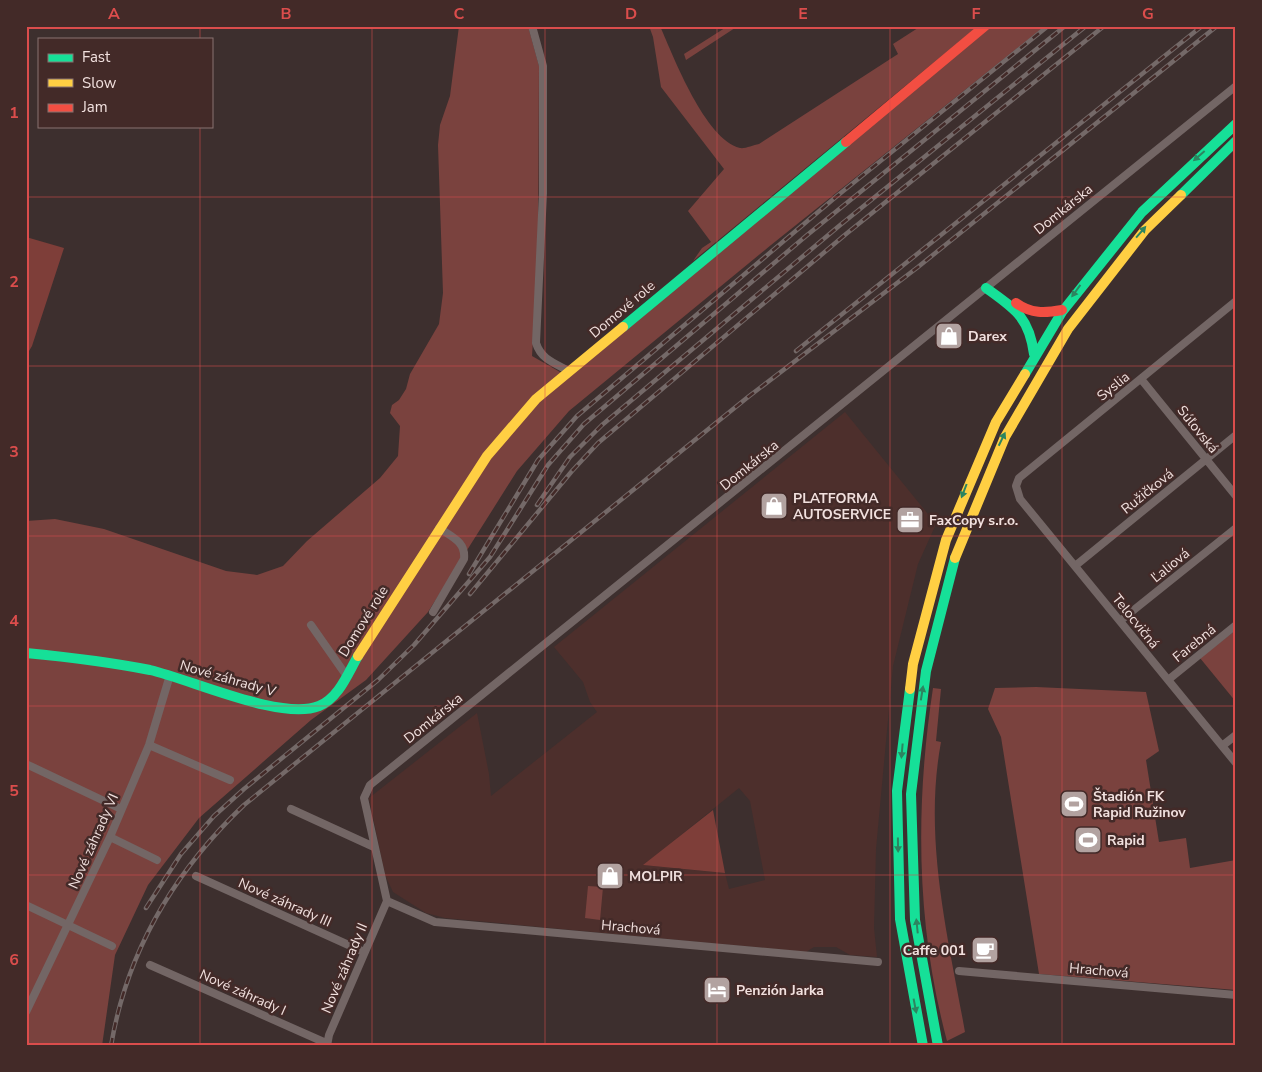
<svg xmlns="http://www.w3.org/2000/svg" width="1262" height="1072" font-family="'Nunito Sans',sans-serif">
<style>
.built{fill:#4d2f2c;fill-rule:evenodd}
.green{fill:#7a423e}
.forest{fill:#7e3e39}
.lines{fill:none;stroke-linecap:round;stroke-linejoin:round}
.street{stroke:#736665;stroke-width:8}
.fast{stroke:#16e098;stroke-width:10}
.slow{stroke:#ffcf43;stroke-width:10}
.jam{stroke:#f24e42;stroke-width:10}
.rail-casing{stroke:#746968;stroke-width:4.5}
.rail{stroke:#432a28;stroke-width:2.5;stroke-dasharray:8;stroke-linecap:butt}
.oneway{fill:#2c8560}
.grid{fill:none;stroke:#db4d4c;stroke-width:1;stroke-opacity:0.55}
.labels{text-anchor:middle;stroke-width:5;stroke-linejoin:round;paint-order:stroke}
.street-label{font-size:14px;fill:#f1e0de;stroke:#432a28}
.poi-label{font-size:14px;font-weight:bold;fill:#f1e0de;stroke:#432a28;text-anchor:start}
.neatline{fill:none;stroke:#db4d4c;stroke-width:2}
.grid-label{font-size:16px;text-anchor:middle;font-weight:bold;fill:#db4d4c}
</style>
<rect width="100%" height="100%" fill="#3d2f2e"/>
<!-- built -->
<path class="built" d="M845,412L936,524L918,564L893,666L876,849L874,928L877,957L850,955L836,947H814L806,952L445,918L426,913L393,892L385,875L369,798L477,713L489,774L491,796L597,712L590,702L583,682L554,647ZM739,788L750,801L765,880L729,889L725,873L644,865Z"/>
<!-- green -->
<path class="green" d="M459,26H528L539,66L538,260L532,356L567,376L991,26H1045L771,245L569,411L517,471L428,612L366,680L311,720L199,818L148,885L115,955L102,1046H26V521L55,519L104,529L226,571L257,575L283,566L307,541L380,478L398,456L400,426L390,413L392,405L399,400L406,389L410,374L439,324L443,293L438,145L440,125L450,96Z
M649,26H660C674,58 705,139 740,148C745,149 753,145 759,144L898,54L893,44L921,26H978L693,261L702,248L711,242L688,211L724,169L661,87L653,37Z
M728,26H738L686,60L684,54Z
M1236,630V702L1200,658Z
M1036,687L1146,692L1159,751L1146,760L1159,842L1186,838L1190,868L1236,860V990L1039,974L1001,737L988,709L995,688Z
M933,688L941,689L936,741L941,742C923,839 948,936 965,1032L947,1041C916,925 915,806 933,688Z
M588,886L603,887L600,920L585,918Z"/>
<!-- forest -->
<path class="forest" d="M26,237L64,248L32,346L26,356Z
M713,810L725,873L643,865Z"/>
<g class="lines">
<!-- street -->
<path class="street" d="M532,26L543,66V193L536,343C541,359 554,363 569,371
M1236,301L1019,478L1016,486L1020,499L1236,763
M1141,379L1236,496
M1075,566L1236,435
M433,612L464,559C466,542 452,537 439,528
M1120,621L1236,528
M311,625L346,675
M1168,680L1236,625
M149,745L230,780
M1222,746L1236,735
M26,764L121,809
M291,809L374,847
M110,837L157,860
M196,876L364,952
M387,901L364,798L370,785L1236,86
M387,901L435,922L878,962
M26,905L112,946
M150,965L326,1043
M959,971L1236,995
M26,1012L110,837L149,745L170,675
M327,1046L329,1035L387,901"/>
<!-- fast -->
<path class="fast" d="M1181,195L1236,141
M986,288C1015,309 1029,317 1034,354
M623,327L846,142
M1025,374L1062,312L1142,212L1236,124
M26,653C68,657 109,662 150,670C193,680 281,721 319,706C339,698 348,673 358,656
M910,689L897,791L900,919L923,1046
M938,1046L915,920L911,794L926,671L955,558"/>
<!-- slow -->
<path class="slow" d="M955,558L1005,437L1068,329L1145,230L1181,195
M358,656L487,456L536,399L623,327
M910,689L913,664L946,540L996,422L1025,374"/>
<!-- jam -->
<path class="jam" d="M846,142L985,26
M1016,303C1031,314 1045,313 1062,310"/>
<defs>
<path id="rail" d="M796,351L1202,26
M537,505L570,457L602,425L839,226L1086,26
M469,574L538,460L577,416L837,196L1048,26
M470,594L572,471L598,443L846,234L1104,26
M146,908L181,854L214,816L244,789L378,680L414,645L490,557L548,465L584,424L806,236L1065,26
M111,1046C127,950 175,871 244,805L748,397L918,267L1217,26"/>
</defs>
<!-- rail casing -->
<use href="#rail" class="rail-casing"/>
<!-- rail -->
<use href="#rail" class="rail"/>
</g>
<!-- one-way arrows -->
<defs><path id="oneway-solid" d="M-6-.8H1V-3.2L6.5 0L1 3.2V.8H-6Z" transform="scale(1.25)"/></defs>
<g class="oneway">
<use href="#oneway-solid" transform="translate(1199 156) rotate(139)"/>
<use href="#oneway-solid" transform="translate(1141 232) rotate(-49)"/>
<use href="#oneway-solid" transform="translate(1076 291) rotate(126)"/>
<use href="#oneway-solid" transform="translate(1002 439) rotate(-64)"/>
<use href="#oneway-solid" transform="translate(964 491) rotate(111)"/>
<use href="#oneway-solid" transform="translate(922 693) rotate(-81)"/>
<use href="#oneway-solid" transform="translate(902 751) rotate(95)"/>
<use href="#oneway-solid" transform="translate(898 845) rotate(89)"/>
<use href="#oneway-solid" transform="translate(917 926) rotate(-96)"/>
<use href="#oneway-solid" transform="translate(915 1006) rotate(79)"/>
</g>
<!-- grid -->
<path class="grid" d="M200,26V39M372,26V1046M545,26V1046M717,26V1046M890,26V1046M1062,26V1046M200,126V1046M26,197H1236M26,366H1236M26,536H1236M26,706H1236M26,875H1236"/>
<!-- icons -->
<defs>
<symbol id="shop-square" viewBox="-11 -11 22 22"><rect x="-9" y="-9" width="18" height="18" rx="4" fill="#b2a2a0" stroke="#432a28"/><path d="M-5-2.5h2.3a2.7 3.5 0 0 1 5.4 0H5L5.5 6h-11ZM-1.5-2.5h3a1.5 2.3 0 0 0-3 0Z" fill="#fff"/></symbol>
<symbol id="office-square" viewBox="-11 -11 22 22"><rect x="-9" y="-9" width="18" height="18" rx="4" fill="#b2a2a0" stroke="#432a28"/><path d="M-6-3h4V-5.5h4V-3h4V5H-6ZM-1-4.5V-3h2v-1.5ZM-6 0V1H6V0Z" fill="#fff"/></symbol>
<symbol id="stadium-square" viewBox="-11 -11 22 22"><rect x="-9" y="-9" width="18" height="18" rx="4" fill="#b2a2a0" stroke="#432a28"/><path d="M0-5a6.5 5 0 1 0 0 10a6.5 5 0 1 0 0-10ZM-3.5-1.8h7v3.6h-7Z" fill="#fff"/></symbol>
<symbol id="cafe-square" viewBox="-11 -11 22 22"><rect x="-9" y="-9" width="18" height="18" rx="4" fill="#b2a2a0" stroke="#432a28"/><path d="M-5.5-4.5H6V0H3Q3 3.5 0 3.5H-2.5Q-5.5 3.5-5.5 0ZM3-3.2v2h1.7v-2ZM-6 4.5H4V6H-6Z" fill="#fff"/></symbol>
<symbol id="hotel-square" viewBox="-11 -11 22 22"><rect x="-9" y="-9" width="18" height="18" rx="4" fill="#b2a2a0" stroke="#432a28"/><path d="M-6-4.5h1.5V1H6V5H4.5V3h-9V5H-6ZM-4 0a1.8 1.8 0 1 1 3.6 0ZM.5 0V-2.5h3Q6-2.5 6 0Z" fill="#fff"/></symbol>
</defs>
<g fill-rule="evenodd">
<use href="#shop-square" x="933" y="320" width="32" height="32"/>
<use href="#shop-square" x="758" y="490" width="32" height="32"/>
<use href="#office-square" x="894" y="504" width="32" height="32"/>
<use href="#stadium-square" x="1058" y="788" width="32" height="32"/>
<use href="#stadium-square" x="1072" y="824" width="32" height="32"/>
<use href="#shop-square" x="594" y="860" width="32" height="32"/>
<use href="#cafe-square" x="969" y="934" width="32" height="32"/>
<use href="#hotel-square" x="701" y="974" width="32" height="32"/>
</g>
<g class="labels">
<!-- street labels -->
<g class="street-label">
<text transform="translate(1063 209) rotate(-39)" y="5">Domkárska</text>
<text transform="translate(622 309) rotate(-40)" y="5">Domové role</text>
<text transform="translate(1113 386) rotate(-39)" y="5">Syslia</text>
<text transform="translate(1198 429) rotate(51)" y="5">Súľovská</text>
<text transform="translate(749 465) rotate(-39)" y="5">Domkárska</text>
<text transform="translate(1147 491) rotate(-39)" y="5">Ružičková</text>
<text transform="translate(1170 565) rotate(-39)" y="5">Ľaliová</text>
<text transform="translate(363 621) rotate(-58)" y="5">Domové role</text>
<text transform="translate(1136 621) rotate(51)" y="5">Telocvičná</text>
<text transform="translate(1194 643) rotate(-39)" y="5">Farebná</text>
<text transform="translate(228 678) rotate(16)" y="5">Nové záhrady V</text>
<text transform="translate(433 718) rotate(-39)" y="5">Domkárska</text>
<text transform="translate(93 841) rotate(-66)" y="5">Nové záhrady VI</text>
<text transform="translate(285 902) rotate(24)" y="5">Nové záhrady III</text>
<text transform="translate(631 927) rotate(5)" y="5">Hrachová</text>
<text transform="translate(344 968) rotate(-67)" y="5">Nové záhrady II</text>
<text transform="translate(1099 970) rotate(5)" y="5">Hrachová</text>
<text transform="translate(243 992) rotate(24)" y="5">Nové záhrady I</text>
</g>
<!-- poi labels -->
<g class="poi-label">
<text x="968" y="341">Darex</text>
<text x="793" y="503">PLATFORMA<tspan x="793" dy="16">AUTOSERVICE</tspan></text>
<text x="929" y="525">FaxCopy s.r.o.</text>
<text x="1093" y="801">Štadión FK<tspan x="1093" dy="16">Rapid Ružinov</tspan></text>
<text x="1107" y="845">Rapid</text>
<text x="629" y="881">MOLPIR</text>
<text x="966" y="955" text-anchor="end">Caffe 001</text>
<text x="736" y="995">Penzión Jarka</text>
</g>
</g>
<!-- border -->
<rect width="1262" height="1072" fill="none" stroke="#432a28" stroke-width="55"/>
<!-- legend -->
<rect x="38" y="38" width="175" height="90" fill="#432a28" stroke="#897371"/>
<rect x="48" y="54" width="25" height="8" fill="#16e098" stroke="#897371"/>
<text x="82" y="62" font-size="15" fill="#f1e0de">Fast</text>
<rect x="48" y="79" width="25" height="8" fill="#ffcf43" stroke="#897371"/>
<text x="82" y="88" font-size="15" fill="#f1e0de">Slow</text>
<rect x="48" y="104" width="25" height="8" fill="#f24e42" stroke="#897371"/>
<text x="82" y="112" font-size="15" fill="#f1e0de">Jam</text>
<rect x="28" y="28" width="1206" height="1016" class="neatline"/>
<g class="grid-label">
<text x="114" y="19">A</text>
<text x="286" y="19">B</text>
<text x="459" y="19">C</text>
<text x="631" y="19">D</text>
<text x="803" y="19">E</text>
<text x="976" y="19">F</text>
<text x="1148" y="19">G</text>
<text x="14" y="118">1</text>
<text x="14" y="287">2</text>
<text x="14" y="457">3</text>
<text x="14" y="626">4</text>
<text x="14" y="796">5</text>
<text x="14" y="965">6</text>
</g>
</svg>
